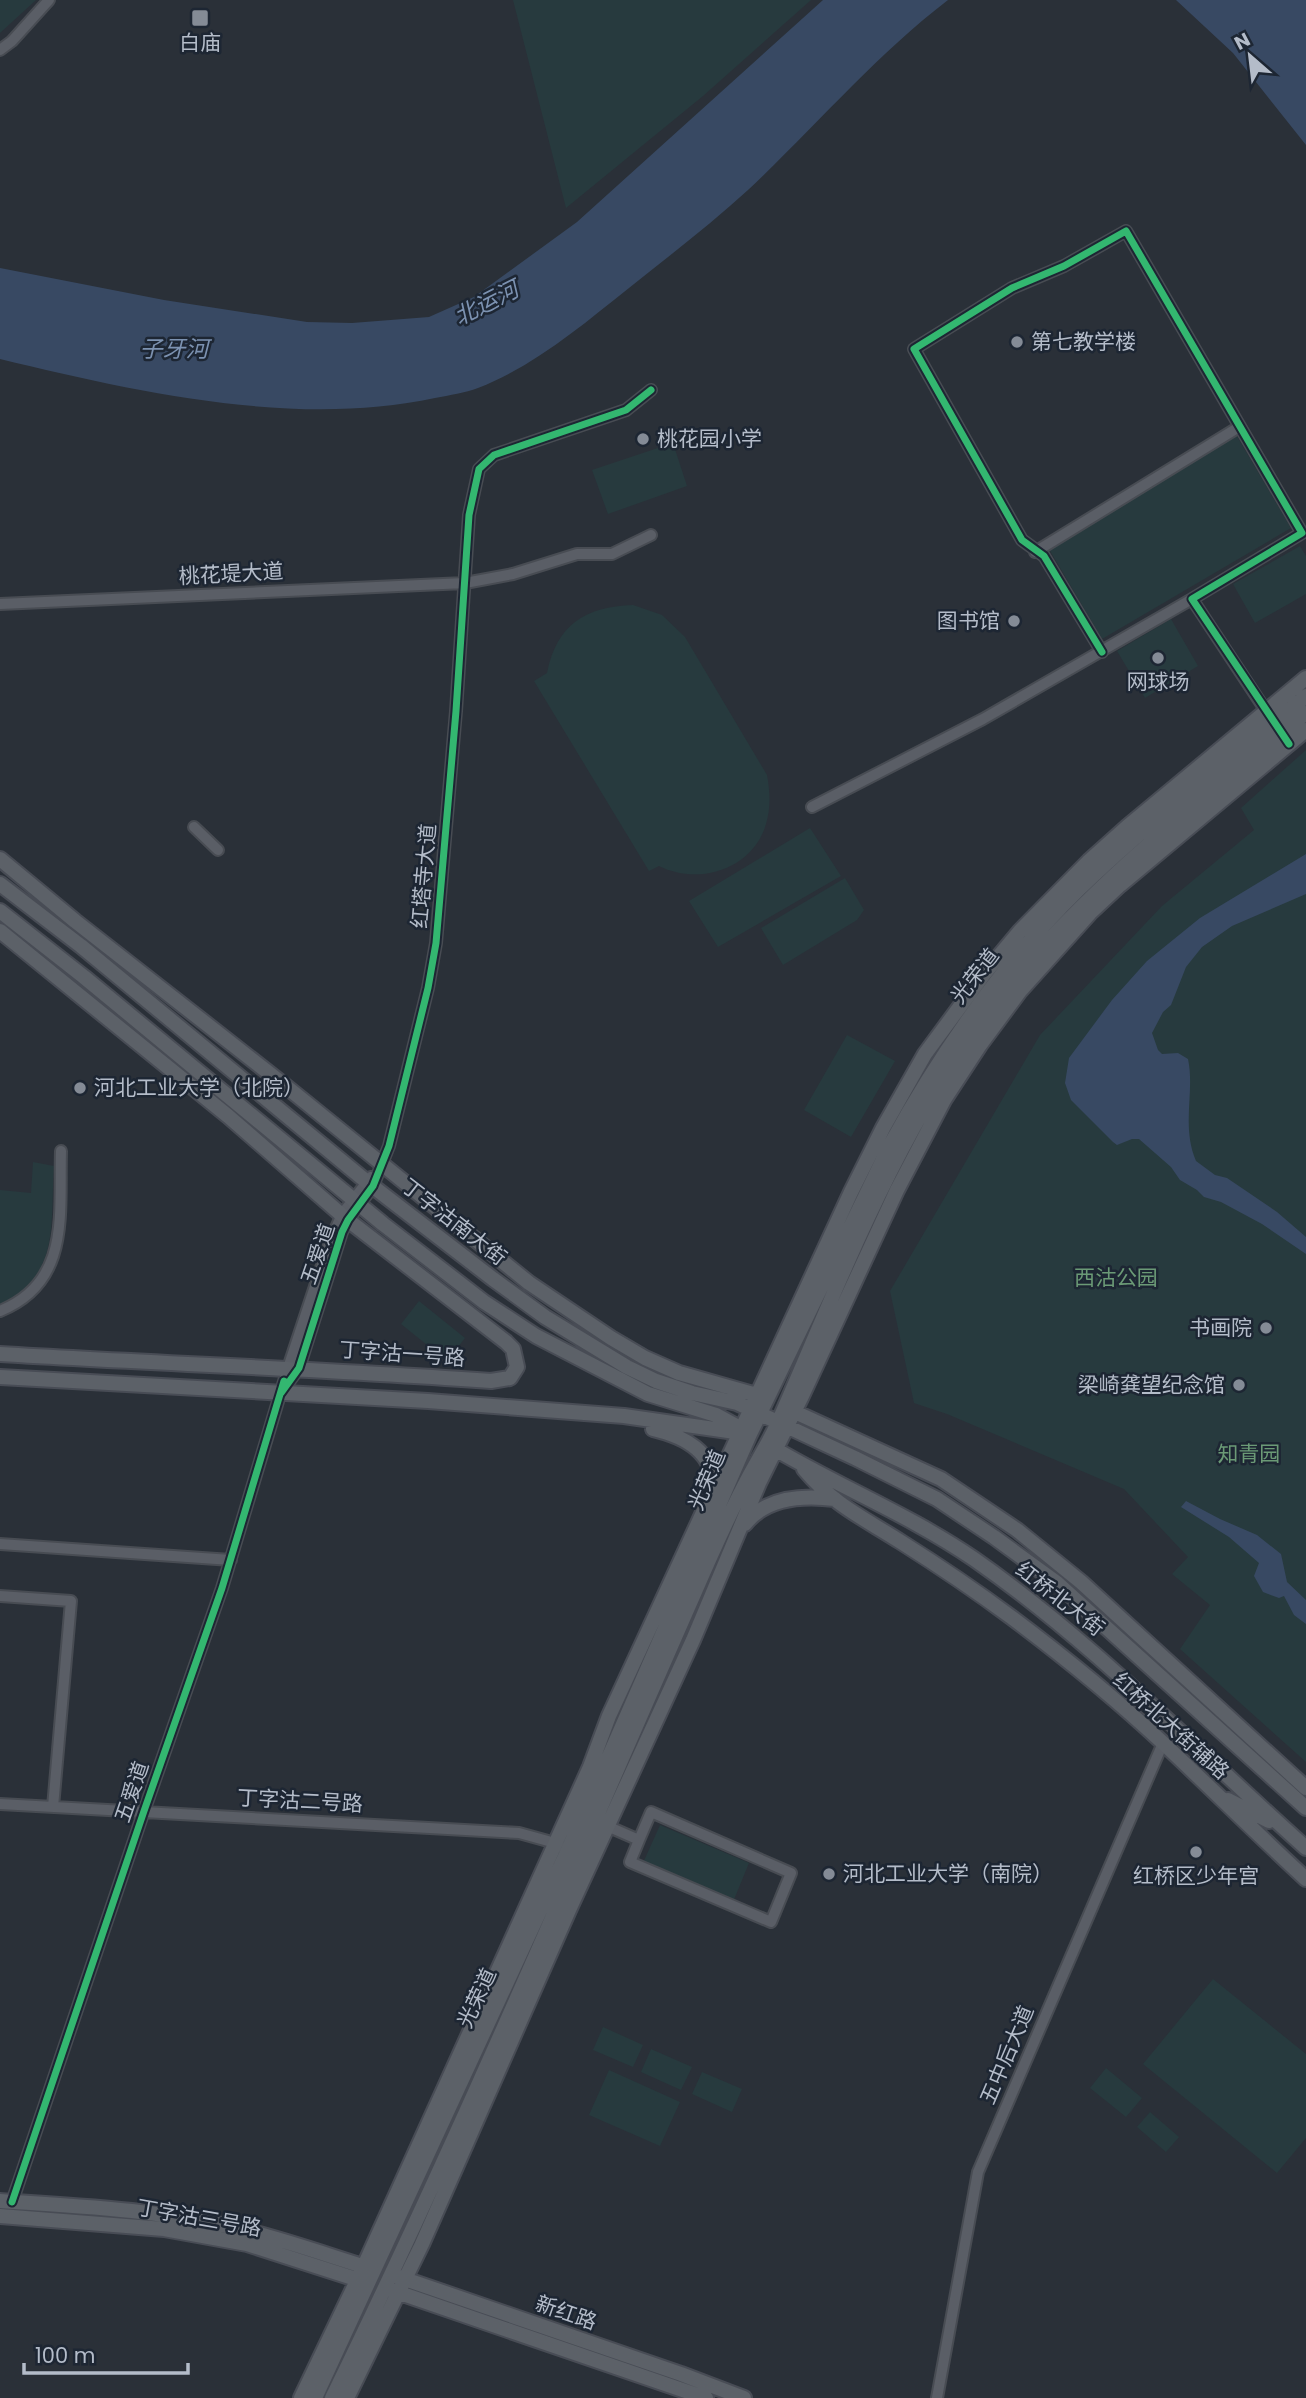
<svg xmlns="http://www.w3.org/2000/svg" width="1306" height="2398" font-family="Poppins,'Noto Sans SC',sans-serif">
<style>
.green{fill:#273a3e}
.water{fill:#384963}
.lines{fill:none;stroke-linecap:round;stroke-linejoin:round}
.minor-casing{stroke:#484c53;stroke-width:14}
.major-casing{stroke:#484c55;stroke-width:18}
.minor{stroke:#5a5e66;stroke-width:10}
.major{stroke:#5c6168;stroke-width:14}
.cycleway-casing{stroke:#1d2633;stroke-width:11}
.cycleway{stroke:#33b770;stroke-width:7}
.poi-dot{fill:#848b96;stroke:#1d2633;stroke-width:2.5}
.labels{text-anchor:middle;stroke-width:5;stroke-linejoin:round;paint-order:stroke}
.poi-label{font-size:21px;fill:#b4bcc9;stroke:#1d2633;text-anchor:start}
.street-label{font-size:21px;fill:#b4bcc9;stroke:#1d2633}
.park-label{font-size:21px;fill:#6b9a76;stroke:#1d2633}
.water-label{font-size:23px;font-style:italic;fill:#7c92b1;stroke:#1d2633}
</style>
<rect width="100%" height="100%" fill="#2a3038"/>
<!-- green -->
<path class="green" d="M0,0H36L0,33Z
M513,0H811L703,96L566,208Z
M1235,433L1291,528L1102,639L1046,544Z
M673,443L687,486L608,514L592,470Z
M1300,546L1306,556V594L1255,623L1233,584Z
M633,605L662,615L685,637L767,775C770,791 771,807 766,824C753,869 699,886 659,866L649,871L534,681L547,673C557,624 585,607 633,605Z
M1171,619L1198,666L1145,698L1117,651Z
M1306,750V1762L1180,1649L1210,1605L1172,1574L1188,1557L1124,1489L947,1414L914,1403L890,1291L1040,1035L1162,906L1254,830L1241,808Z
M810,828L841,876L718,947L689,901Z
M845,878L864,910L857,920L783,965L761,928Z
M847,1035L895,1061L851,1137L804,1110Z
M33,1162L54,1166C50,1223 61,1277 0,1304V1190L31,1193Z
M419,1301L465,1338L447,1361L401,1324Z
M660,1825L749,1863L733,1902L643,1863Z
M1213,1979L1306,2054V2138L1277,2173L1143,2064Z
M603,2027L643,2045L633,2067L593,2050Z
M651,2049L692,2067L681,2090L641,2072Z
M1106,2068L1142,2098L1126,2117L1090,2088Z
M609,2070L680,2102L660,2146L589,2115Z
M702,2072L742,2089L732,2112L692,2094Z
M1150,2112L1179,2137L1166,2152L1137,2127Z"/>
<!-- water -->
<path class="water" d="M823,0H948C875,56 815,127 748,190C711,224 669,256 629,288C581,326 536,365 478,388C465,393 450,395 435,398C296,428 137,392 0,359V268L164,300L307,322L352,323L429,317L474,297L577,222Z
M1176,0H1306V145L1233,53Z
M1306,854V894L1232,926L1202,947L1186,967L1171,1005L1163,1012L1152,1033L1158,1050L1162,1054L1178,1053L1188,1059C1195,1092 1181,1125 1196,1161L1215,1175L1227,1178L1277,1212L1306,1237V1254L1262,1224L1221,1202L1204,1197L1197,1190L1180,1180L1171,1167L1139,1139H1132L1117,1145L1113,1142L1071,1100L1065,1083L1069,1058L1112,1000L1147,961L1200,918Z
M1186,1501L1220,1519L1257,1535L1281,1554L1287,1582L1306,1600V1624L1294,1615L1284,1596L1279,1598L1263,1592L1254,1576L1259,1563L1229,1537L1181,1507Z"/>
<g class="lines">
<defs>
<path id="minor" d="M0,50L12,41L49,0
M1035,552L1239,427
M0,604L465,583L513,574L577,554H612L651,535
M1102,652L1044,556L1022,540L914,349L1012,288L1064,266L1126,231L1302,533L1192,599L1270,717
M812,807L983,719L1192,599
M194,827L218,850
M0,1311C71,1282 59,1214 61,1151
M281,1393L299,1368L342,1232L348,1220L373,1186L389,1146L428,988L436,943L456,711L469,515L479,469L494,455L626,410L651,390
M0,1544L231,1560
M0,1596L71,1601L53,1807
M0,1804L519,1833L548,1841L561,1847
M607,1826L639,1840L630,1862L771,1922L791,1873L651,1812L639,1840
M12,2202L144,1811L222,1588L288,1368L329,1244L342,1214L371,1177
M937,2398L978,2172L1163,1743"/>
<path id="major" d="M0,859L75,921L283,1084L529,1283L611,1338L645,1358L679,1373L764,1397
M0,884L81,946L367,1182L493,1279L545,1317L627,1367L656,1381L692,1393L737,1403L855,1458L937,1499L994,1537L1057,1583L1306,1808
M0,911L84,977L383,1224L484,1302L536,1336L648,1394L716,1415L747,1432
M0,931L228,1116L344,1217L506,1342L513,1349L517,1367L510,1378L491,1381C327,1369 164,1364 0,1354
M0,1377L428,1401L624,1416L749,1434
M786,1408L941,1479L1017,1530L1081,1582L1306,1788
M653,1429C683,1436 715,1452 713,1487
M770,1446C837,1486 910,1515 974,1559C1096,1644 1196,1750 1306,1848
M804,1469C835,1506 862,1517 901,1542C939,1566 976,1591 1011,1617C1063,1656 1116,1699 1163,1743C1211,1788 1257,1834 1306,1879
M745,1524C766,1497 803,1495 835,1499
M1228,1800L1269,1821
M0,2201C83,2206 174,2211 255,2233C294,2243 333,2257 372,2269
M0,2216L164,2229L247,2244L365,2282
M399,2277L681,2374L744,2398
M391,2290L706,2398
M301,2398L364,2266L590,1767L609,1716L851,1192L883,1128L925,1054L984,974L1020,931L1089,861L1127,827L1306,678
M315,2398L568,1850L750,1434L890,1145C942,1050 1002,964 1079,889C1150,820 1230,760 1306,696
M332,2398C461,2134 576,1862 694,1594C710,1557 726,1521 744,1486C756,1462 771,1440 781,1416C841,1278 901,1121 995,1003C1083,891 1197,803 1306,713
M347,2398L422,2244L569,1910L693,1640L759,1483L801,1398L897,1190L944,1100L980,1045L1020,991L1090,913L1120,885L1306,730"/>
</defs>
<!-- minor casing -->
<use href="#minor" class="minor-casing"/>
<!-- major casing -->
<use href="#major" class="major-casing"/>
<!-- minor -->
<use href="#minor" class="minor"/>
<!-- major -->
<use href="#major" class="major"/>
<defs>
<path id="cycleway" d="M1102,652L1044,556L1022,540L914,349L1012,288L1064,266L1126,231L1302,533L1192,599L1289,744
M281,1393L299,1368L342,1232L348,1220L373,1186L389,1146L428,988L436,943L456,711L469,515L479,469L494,455L626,410L651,390
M12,2202L144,1811L222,1588L284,1381"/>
</defs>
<!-- cycleway casing -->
<use href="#cycleway" class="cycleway-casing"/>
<!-- cycleway -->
<use href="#cycleway" class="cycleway"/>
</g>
<!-- markers -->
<g class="poi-dot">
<rect x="191" y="9" width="18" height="18" rx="3.5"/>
<circle cx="1017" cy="342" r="7"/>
<circle cx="643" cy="439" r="7"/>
<circle cx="1014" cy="621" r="7"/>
<circle cx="1158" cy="658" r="7"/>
<circle cx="80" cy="1088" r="7"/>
<circle cx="1266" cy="1328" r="7"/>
<circle cx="1239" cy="1385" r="7"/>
<circle cx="1196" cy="1852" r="7"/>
<circle cx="829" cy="1874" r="7"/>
</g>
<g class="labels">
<!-- poi labels -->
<g class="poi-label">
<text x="200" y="50" text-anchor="middle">白庙</text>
<text x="1031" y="349">第七教学楼</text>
<text x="657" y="446">桃花园小学</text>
<text x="1000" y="628" text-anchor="end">图书馆</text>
<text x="1158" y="689" text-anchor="middle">网球场</text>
<text x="94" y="1095">河北工业大学（北院）</text>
<text x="1252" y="1335" text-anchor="end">书画院</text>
<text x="1225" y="1392" text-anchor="end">梁崎龚望纪念馆</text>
<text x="843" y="1881">河北工业大学（南院）</text>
<text x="1196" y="1883" text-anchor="middle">红桥区少年宫</text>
</g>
<!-- street labels -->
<g class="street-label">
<text transform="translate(231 574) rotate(-3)" y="7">桃花堤大道</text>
<text transform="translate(424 876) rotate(-85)" y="7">红塔寺大道</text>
<text transform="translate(975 976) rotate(-52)" y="7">光荣道</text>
<text transform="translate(454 1222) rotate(38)" y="7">丁字沽南大街</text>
<text transform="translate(318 1254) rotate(-71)" y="7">五爱道</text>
<text transform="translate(402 1354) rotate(4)" y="7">丁字沽一号路</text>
<text transform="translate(707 1480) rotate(-67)" y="7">光荣道</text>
<text transform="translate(1060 1599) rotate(38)" y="7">红桥北大街</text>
<text transform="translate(1171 1726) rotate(42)" y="7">红桥北大街辅路</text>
<text transform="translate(132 1792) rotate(-71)" y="7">五爱道</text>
<text transform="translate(300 1801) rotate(3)" y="7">丁字沽二号路</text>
<text transform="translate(477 1998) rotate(-65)" y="7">光荣道</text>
<text transform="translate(1007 2055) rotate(-67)" y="7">五中后大道</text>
<text transform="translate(199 2218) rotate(10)" y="7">丁字沽三号路</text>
<text transform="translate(566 2313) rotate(19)" y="7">新红路</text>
</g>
<!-- park labels -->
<g class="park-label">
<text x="1116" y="1285">西沽公园</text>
<text x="1249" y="1461">知青园</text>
</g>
<!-- water labels -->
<g class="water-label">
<text transform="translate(486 303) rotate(-27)" y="8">北运河</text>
<text x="174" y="357">子牙河</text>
</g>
</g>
<!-- north arrow -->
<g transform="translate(1250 56) rotate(332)" stroke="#1d2633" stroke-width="5" paint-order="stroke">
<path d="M0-5L12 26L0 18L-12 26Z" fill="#b4bcc9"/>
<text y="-10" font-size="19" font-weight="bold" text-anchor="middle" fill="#b4bcc9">N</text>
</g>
<!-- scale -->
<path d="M24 2363v10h164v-10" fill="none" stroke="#b4bcc9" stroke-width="3.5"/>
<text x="35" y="2363" font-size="21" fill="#b4bcc9" stroke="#1d2633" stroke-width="5" paint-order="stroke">100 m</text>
</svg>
